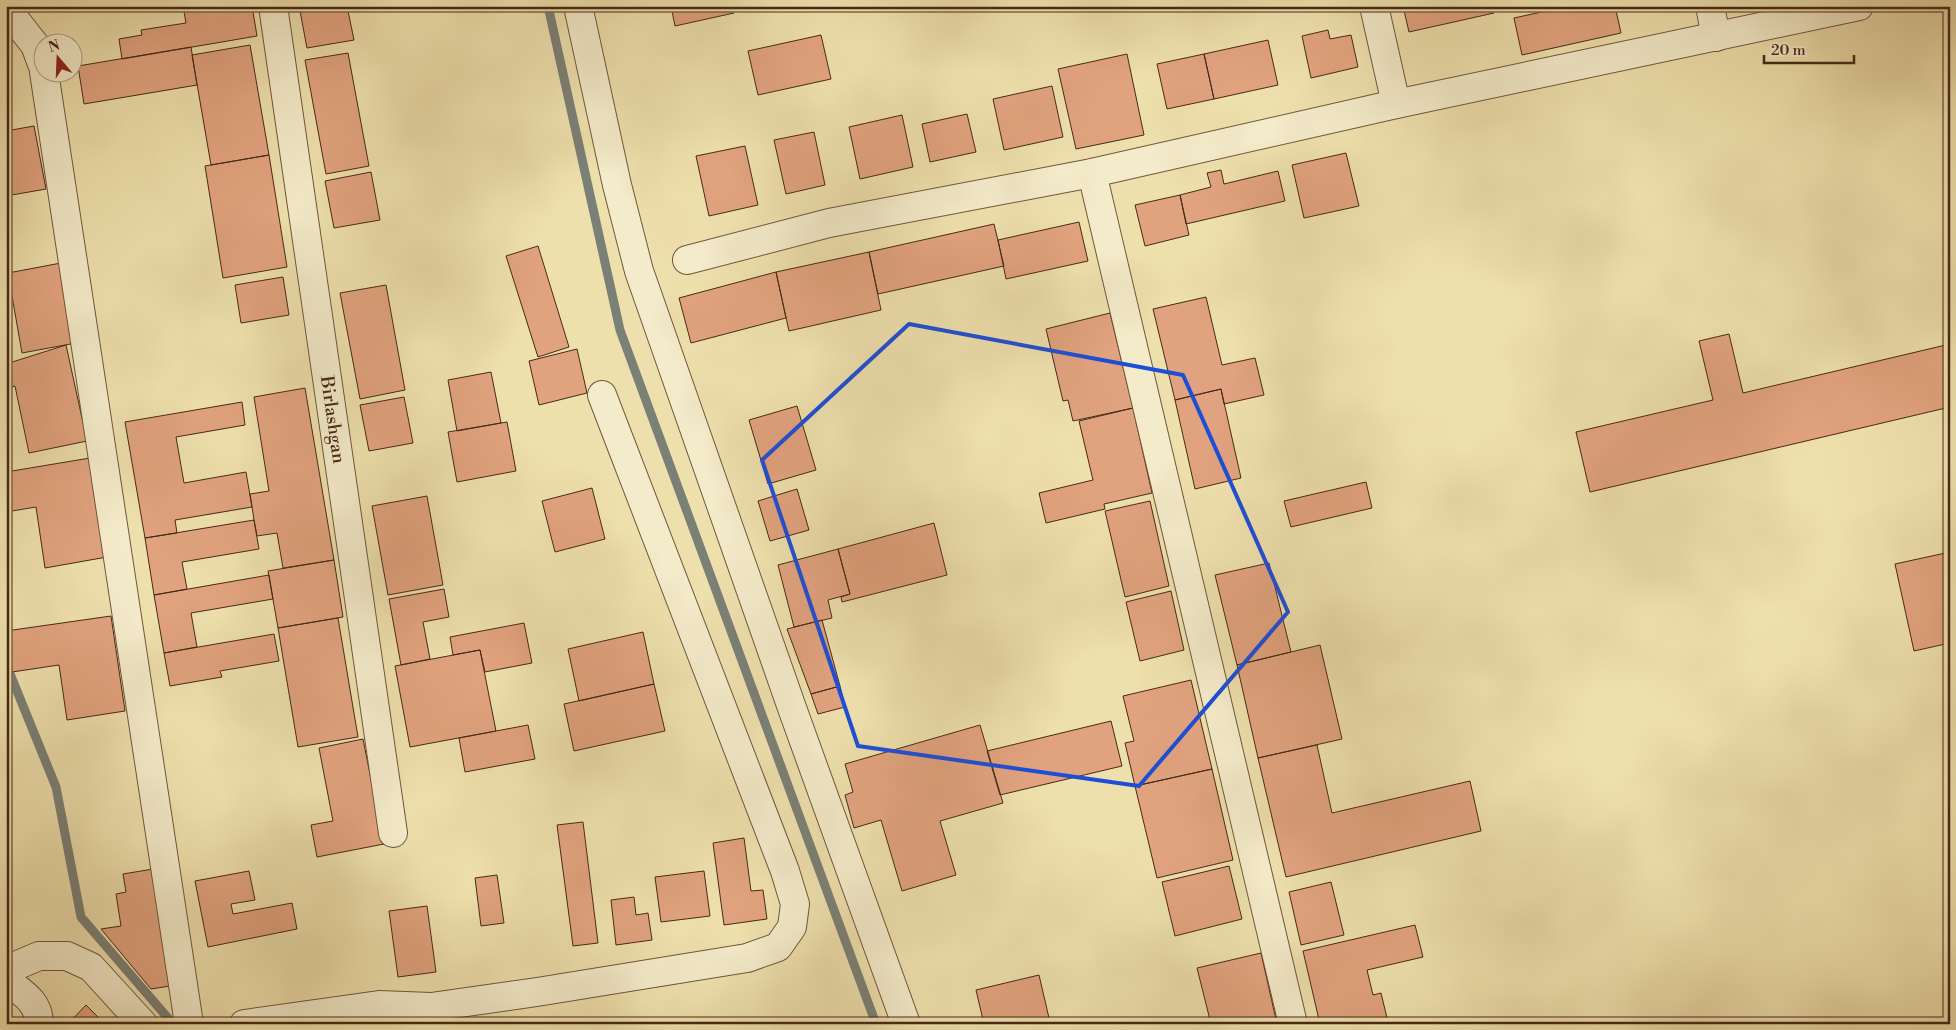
<svg xmlns="http://www.w3.org/2000/svg" width="1956" height="1030" font-family="'Libre Bodoni',serif">
<style>
.lines{fill:none;stroke-linecap:round;stroke-linejoin:round}
.stream{stroke:#7b8076;stroke-width:9}
.building{fill:#e1a37f;stroke:#462917}
.minor-casing{stroke:#70573c;stroke-width:30}
.minor{stroke:#f4ebca;stroke-width:28}
.marked{fill:none;stroke:#1d4ed8;stroke-width:4;stroke-linejoin:round}
.labels{text-anchor:middle;stroke-width:4.5;stroke-linejoin:round;paint-order:stroke}
.street-label{font-size:18px;fill:#462917;stroke:#f4ebca}
</style>
<rect width="100%" height="100%" fill="#eee0ad"/>
<filter id="stains"><feTurbulence type="fractalNoise" baseFrequency=".004" numOctaves="4"/><feColorMatrix values="0 0 0 0 .2 0 0 0 0 .09 0 0 0 0 .02 0 0 0 .5 -.17"/></filter>
<radialGradient id="worn" r=".72"><stop offset=".6" stop-color="#630" stop-opacity="0"/><stop offset="1" stop-color="#630" stop-opacity=".3"/></radialGradient>
<g class="lines">
<!-- stream -->
<path class="stream" d="M548,6L620,330L876,1024
M6,664L56,787L81,917L173,1024"/>
</g>
<!-- building -->
<path class="building" d="M59,6H72L67,12Z
M183,6H252L257,36L122,59L119,39L142,35L141,30L186,23Z
M299,6H347L354,40L307,48Z
M671,6H732L734,13L675,26Z
M1403,6H1492L1494,13L1409,32Z
M1569,6H1615L1621,33L1522,55L1514,18Z
M1328,30L1330,39L1351,35L1358,67L1311,78L1302,36Z
M821,35L831,79L758,95L748,51Z
M1268,40L1278,85L1214,99L1204,54Z
M250,45L269,155L211,165L192,55Z
M191,47L197,85L84,104L78,66Z
M348,53L369,166L326,174L305,60Z
M1127,54L1144,135L1076,149L1058,69Z
M1204,54L1214,99L1167,109L1157,64Z
M1052,86L1063,137L1004,150L993,99Z
M967,114L976,152L930,162L922,124Z
M902,115L913,167L860,179L849,127Z
M34,126L46,189L6,196V131Z
M814,132L825,185L786,194L774,140Z
M745,146L758,205L709,216L696,156Z
M1346,153L1359,206L1304,218L1292,165Z
M269,155L287,267L223,278L205,166Z
M1221,170L1224,184L1278,171L1285,201L1186,224L1180,195L1211,187L1207,173Z
M371,172L380,220L334,228L325,181Z
M1180,195L1189,235L1145,246L1135,205Z
M1079,222L1088,261L1006,279L998,240Z
M994,224L1004,266L878,294L869,252Z
M538,246L569,347L538,357L506,256Z
M869,252L881,310L789,331L776,272Z
M61,263L76,343L22,353L8,273Z
M776,272L786,318L691,343L679,298Z
M283,277L289,315L241,323L235,285Z
M386,285L405,390L360,399L340,293Z
M1206,297L1222,365L1255,358L1264,395L1224,404L1221,389L1175,400L1153,309Z
M1110,313L1133,408L1073,421L1068,400L1063,401L1046,329Z
M1729,334L1743,393L1950,344V407L1590,492L1576,432L1713,400L1699,341Z
M66,345L87,441L29,453L15,386L6,389V364Z
M577,349L587,393L539,405L529,361Z
M491,372L501,423L457,431L448,380Z
M305,388L334,560L283,568L277,533L257,536L254,520L250,494L269,491L254,397Z
M1221,389L1241,478L1195,489L1175,400Z
M404,397L413,443L369,451L360,405Z
M242,402L245,425L176,437L184,483L246,472L252,507L175,520L177,533L145,538L125,422Z
M797,406L816,470L768,484L749,420Z
M1133,408L1152,493L1104,504L1105,509L1046,523L1039,493L1093,480L1079,421Z
M507,422L516,471L457,482L448,432Z
M90,458L107,557L45,568L36,507L6,512V472Z
M1366,482L1372,508L1291,527L1284,501Z
M592,488L605,539L555,552L542,501Z
M797,489L809,530L770,541L758,501Z
M427,496L443,585L388,595L372,506Z
M1150,501L1169,586L1125,597L1105,511Z
M254,520L259,549L182,562L187,589L154,595L145,538Z
M934,523L947,575L842,602L841,597L850,594L838,549Z
M838,549L850,594L828,600L832,618L794,627L778,565Z
M1950,552V643L1914,651L1895,564Z
M334,560L343,617L278,628L268,571Z
M1269,563L1291,652L1237,665L1215,575Z
M269,575L273,599L191,613L197,647L164,653L154,595Z
M444,589L449,617L423,622L430,659L401,665L389,599Z
M1171,591L1184,650L1140,661L1126,602Z
M111,616L125,711L67,720L59,665L12,672L6,631Z
M338,618L358,737L298,747L278,628Z
M822,620L840,686L811,694L787,629Z
M524,623L532,663L485,672L480,650L453,655L450,637Z
M643,632L654,684L579,701L568,649Z
M274,634L279,661L220,671L222,677L170,686L164,653Z
M1320,645L1342,739L1258,758L1237,665Z
M480,650L496,731L410,747L395,666Z
M1191,680L1212,769L1135,786L1125,743L1134,741L1123,696Z
M654,684L665,731L574,751L564,704Z
M840,686L845,707L818,714L811,694Z
M1111,721L1122,766L1000,795L987,751Z
M528,725L535,759L465,772L459,738Z
M980,725L1003,803L940,821L956,875L902,891L881,820L854,828L845,795L853,792L845,764Z
M363,739L384,844L317,857L311,825L333,821L319,748Z
M1317,745L1332,813L1470,781L1481,831L1286,877L1258,758Z
M1212,769L1233,860L1157,878L1135,786Z
M583,822L598,943L573,946L557,825Z
M744,838L751,891L763,890L767,919L724,925L713,843Z
M1229,866L1242,919L1175,936L1162,882Z
M153,869L170,986L151,989L101,929L121,926L116,894L126,892L123,874Z
M249,871L255,900L231,904L233,914L292,903L297,929L208,947L195,881Z
M704,871L710,916L661,922L655,877Z
M497,875L504,923L481,926L475,878Z
M1331,882L1344,935L1301,945L1289,892Z
M634,897L636,915L648,913L652,940L616,945L611,900Z
M427,906L436,972L398,977L389,911Z
M1415,925L1423,957L1367,970L1373,995L1381,993L1387,1018L1361,1024H1320L1303,951Z
M1261,953L1277,1024H1211L1197,968Z
M1039,975L1049,1018L1045,1024H984L976,990Z
M86,1005L105,1024H68Z"/>
<g class="lines">
<defs>
<g id="minor">
<path id="s1" d="M273,6L393,833"/>
<path d="M578,6L617,185L639,271L792,708L906,1024"/>
<path d="M1374,6L1396,104"/>
<path d="M1710,6L1716,37"/>
<path d="M6,8L35,45L42,64"/>
<path d="M44,72L189,1024"/>
<path d="M1092,173L1293,1024"/>
<path d="M687,260L829,223L1092,173L1396,104L1859,6"/>
<path d="M6,970L39,956H67L91,967L143,1024"/>
<path d="M6,980C22,993 39,1001 39,1024"/>
<path d="M244,1024L379,1005L431,1007L537,992L747,958L778,947L792,927L795,904L785,871L602,395"/>
</g>
</defs>
<!-- minor casing -->
<use href="#minor" class="minor-casing"/>
<!-- minor -->
<use href="#minor" class="minor"/>
</g>
<!-- marked area -->
<path class="marked" d="M909,324L1183,375L1288,612L1139,786L858,746L762,460Z"/>
<g class="labels">
<!-- street labels -->
<g class="street-label">
<text dy="6" stroke="none"><textPath href="#s1" startOffset="418">Birlashgan</textPath></text>
</g>
</g>
<!-- margin -->
<rect width="1956" height="1030" fill="none" stroke="#eee0ad" stroke-width="25"/>
<rect x="8" y="8" width="1941" height="1015" fill="none" stroke="#462917" stroke-width="2.5"/>
<rect x="12" y="12" width="1931" height="1005" fill="none" stroke="#462917"/>
<!-- north arrow -->
<g transform="translate(58 58) rotate(341)"><circle r="24" fill="#f4ebca" stroke="#ae9d82"/>
<path d="M0-4L9 19L0 12L-9 19Z" fill="#8f2418"/>
<text y="-8" font-size="14" font-weight="bold" text-anchor="middle" fill="#462917">N</text>
</g>
<!-- scale -->
<path d="M1764 55v8h90v-8" fill="none" stroke="#462917" stroke-width="2.5"/>
<text x="1771" y="55" font-size="15" fill="#462917" stroke="#f4ebca" stroke-width="4" paint-order="stroke">20 m</text>
<rect width="100%" height="100%" filter="url(#stains)"/>
<rect width="100%" height="100%" fill="url(#worn)"/>
</svg>
